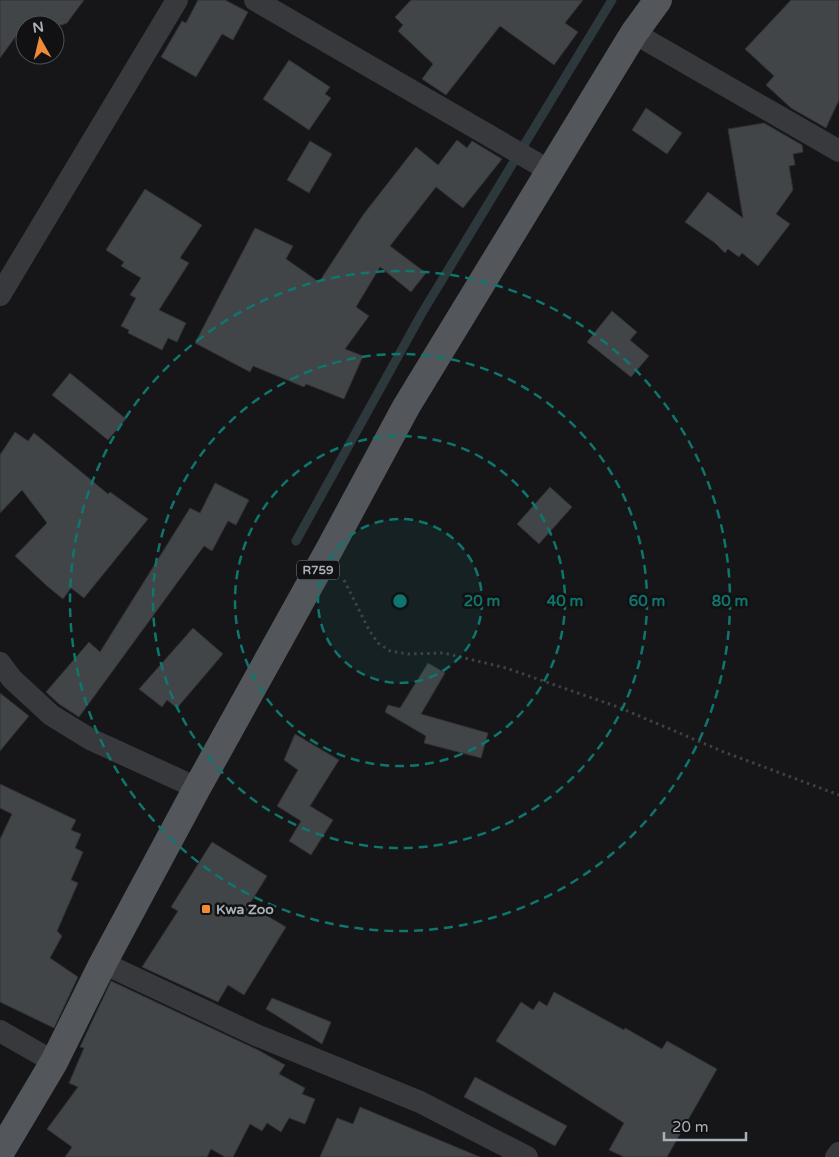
<svg xmlns="http://www.w3.org/2000/svg" width="839" height="1157" font-family="'Varela Round',sans-serif">
<style>
.lines{fill:none;stroke-linecap:round;stroke-linejoin:round}
.stream{stroke:#2c383c;stroke-width:9}
.building{fill:#424548;stroke:#303134}
.path{stroke:#3d4044;stroke-width:3;stroke-dasharray:2.5 4;stroke-linecap:butt}
.minor{stroke:#37393d;stroke-width:22}
.primary{stroke:#53575c;stroke-width:28}
.ring{fill:none;stroke:#0f766e;stroke-width:2.5;stroke-dasharray:9 6}
.poi-dot{fill:#ef8a38;stroke:#111113;stroke-width:2}
.labels{text-anchor:middle;stroke-width:5;stroke-linejoin:round;paint-order:stroke}
.shield{fill:#111113;stroke:#7b8086;stroke-width:1}
.shield-label{font-size:12px;font-weight:bold;fill:#a8b0b8}
.poi-label{font-size:14px;font-weight:bold;fill:#a8b0b8;stroke:#111113;text-anchor:start}
.centre{fill:#0f766e;stroke:#111113;stroke-width:2.5}
.ring-label{font-size:15px;text-anchor:middle;font-weight:bold;fill:#0f766e;stroke:#111113;stroke-width:5;stroke-linejoin:round;paint-order:stroke}
</style>
<rect width="100%" height="100%" fill="#161618"/>
<g class="lines">
<!-- stream -->
<path class="stream" d="M296,541L422,313L612,0"/>
</g>
<!-- building -->
<path class="building" d="M0,0H84L67,23L62,25H24L0,58Z
M198,0H225L248,12L233,40L222,34L196,77L161,57L182,21L186,23Z
M411,0H583L565,23L578,32L554,65L500,26L446,95L422,79L433,64L398,31L403,25L395,17Z
M791,0H839V100L826,128L791,108L766,85L774,76L745,49Z
M289,60L330,87L325,94L331,98L309,130L263,99Z
M646,108L682,133L667,154L632,130Z
M764,123L802,145L803,152L793,154L795,165L789,166L793,190L776,214L790,224L758,266L742,253L739,257L728,249L725,253L715,243L685,222L708,192L743,218L728,129Z
M457,140L467,148L472,141L502,159L463,208L436,187L390,246L426,273L411,292L380,267L356,307L369,316L345,349L363,356L344,399L306,384L304,387L253,366L250,372L195,343L255,228L293,246L286,259L319,282L363,215L416,147L438,165Z
M310,141L332,154L309,193L287,180Z
M145,189L202,225L180,258L189,263L159,310L186,323L177,342L168,338L162,350L128,333L129,330L121,326L136,298L130,295L141,278L121,266L124,262L106,250Z
M612,311L637,332L630,340L649,356L631,377L587,342Z
M70,373L126,419L108,440L52,395Z
M15,432L28,441L34,433L108,494L110,492L148,519L84,598L71,588L63,599L47,586L15,556L47,523L22,490L0,513V455Z
M215,483L249,500L236,525L228,521L212,551L204,546L79,717L59,704L46,692L89,642L100,652L190,508L200,513Z
M550,487L572,507L539,544L517,524Z
M193,628L223,654L177,708L167,700L162,707L139,689Z
M428,663L445,673L421,714L488,733L481,758L424,743L426,736L385,712L388,705L400,708Z
M0,693L29,716L0,751Z
M295,734L339,760L310,806L333,820L311,855L289,841L301,821L277,806L298,770L284,760Z
M0,784L76,820L71,830L81,834L75,848L83,852L71,880L78,883L57,931L62,936L50,958L78,977L54,1028L0,1002V839L12,814L0,808Z
M212,842L267,876L249,905L286,927L244,995L228,985L218,1002L142,967L178,911L171,907Z
M111,981L258,1050L285,1065L279,1074L305,1088L302,1094L315,1099L305,1124L289,1118L281,1132L267,1123L262,1131L250,1124L233,1157H225L211,1149L207,1157H65L72,1147L47,1129L78,1087L69,1083L84,1048L80,1047Z
M554,992L624,1030L625,1028L662,1049L667,1041L717,1069L667,1157H624L609,1150L624,1123L496,1041L521,1002L533,1010L539,1001L547,1006Z
M272,998L331,1022L322,1044L266,1009Z
M475,1077L567,1126L555,1146L464,1097Z
M360,1107L480,1157H320L337,1118L353,1124Z"/>
<g class="lines">
<!-- path -->
<path class="path" d="M344,580L369,630L378,643L390,651L408,654L444,653L506,668L618,707L724,752L839,795"/>
<!-- minor -->
<path class="minor" d="M255,0L550,171
M634,33L839,151
M0,295L177,0
M0,663L12,679L51,715L90,739L197,788
M103,963L256,1035L420,1102L527,1157
M0,1031L54,1062
M836,1157L839,1153"/>
<!-- primary -->
<path class="primary" d="M0,1153L54,1062L103,963L197,788L329,550L406,407L634,33L658,0"/>
</g>
<!-- distance rings -->
<circle cx="400" cy="601" r="82" fill="#0f766e" fill-opacity=".12"/>
<g class="ring">
<circle cx="400" cy="601" r="82"/>
<circle cx="400" cy="601" r="165"/>
<circle cx="400" cy="601" r="247"/>
<circle cx="400" cy="601" r="330"/>
</g>
<!-- markers -->
<rect class="poi-dot" x="201" y="904" width="10" height="10" rx="2.5"/>
<g class="labels">
<!-- shield labels -->
<rect class="shield" x="297" y="560.5" width="42" height="19" rx="4"/>
<g class="shield-label">
<text x="318" y="574">R759</text>
</g>
<!-- poi labels -->
<g class="poi-label">
<text x="216" y="914">Kwa Zoo</text>
</g>
</g>
<circle cx="400" cy="601" r="8" class="centre"/>
<g class="ring-label">
<text x="482" y="606">20 m</text>
<text x="565" y="606">40 m</text>
<text x="647" y="606">60 m</text>
<text x="730" y="606">80 m</text>
</g>
<!-- north arrow -->
<g transform="translate(40 40) rotate(352)"><circle r="24" fill="#111113" stroke="#4d5155"/>
<path d="M0-4L9 19L0 12L-9 19Z" fill="#ef8a38"/>
<text y="-8" font-size="14" font-weight="bold" text-anchor="middle" fill="#a8b0b8">N</text>
</g>
<!-- scale -->
<path d="M664 1132v8h82v-8" fill="none" stroke="#a8b0b8" stroke-width="2.5"/>
<text x="672" y="1132" font-size="15" fill="#a8b0b8" stroke="#111113" stroke-width="4" paint-order="stroke">20 m</text>
</svg>
